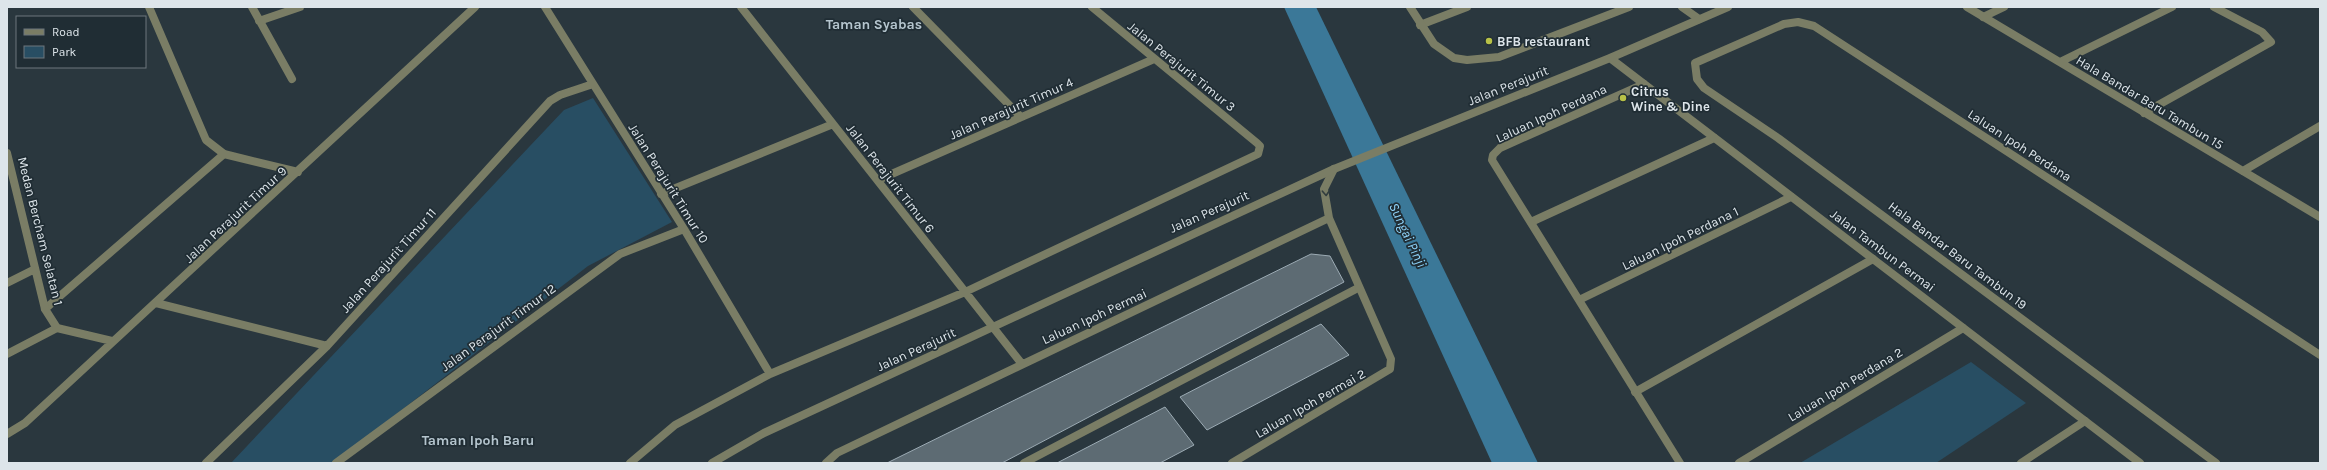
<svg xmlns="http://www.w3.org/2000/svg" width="2327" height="470" font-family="Karla,sans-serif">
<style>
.green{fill:#284e63}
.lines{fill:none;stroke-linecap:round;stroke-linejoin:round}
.river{fill:#3b7898;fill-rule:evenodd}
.building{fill:#5d6b73;stroke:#9cabb4}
.service{stroke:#7a7d65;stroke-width:8}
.minor{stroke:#7a7d65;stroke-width:8}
.tertiary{stroke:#7a7d65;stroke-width:8}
.oneway{stroke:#323d3e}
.poi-dot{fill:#b8c147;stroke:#202d34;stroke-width:1.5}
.labels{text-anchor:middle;stroke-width:3.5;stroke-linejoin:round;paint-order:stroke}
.poi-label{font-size:13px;font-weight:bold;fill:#dde5ea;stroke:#202d34;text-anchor:start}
.street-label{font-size:13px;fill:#dde5ea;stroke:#202d34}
.neighbourhood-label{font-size:14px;font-weight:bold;fill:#b5c5ce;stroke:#202d34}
.water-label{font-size:14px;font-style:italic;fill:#91d7fe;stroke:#202d34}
</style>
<rect width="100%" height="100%" fill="#2a373e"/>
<!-- green -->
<path class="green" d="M593,98L672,222L588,266L333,463H231L564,110Z
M1971,362L2026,403L1936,463H1800Z"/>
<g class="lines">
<!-- river -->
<path class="river" d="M1284,7H1316L1538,463H1492Z"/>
</g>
<!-- building -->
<path class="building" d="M1311,254L1330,256L1344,282L1002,463H887Z
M1321,324L1349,355L1207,430L1180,397Z
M1165,407L1194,445L1160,463H1057Z"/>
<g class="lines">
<!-- service -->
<path class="service" d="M252,7L292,79
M1983,17L2004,7
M259,21L300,7
M1420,25L1467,7
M2144,113L2271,42L2262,32L2214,7
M1531,222L1714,138
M45,309L224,154
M7,354L57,328
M1635,392L1873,259
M1024,463L1358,288"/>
<!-- minor -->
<path class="minor" d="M149,7L206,140L224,154L298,172
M545,7L684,229L770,374
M741,7L1022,364
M913,7L1021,117
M1410,7L1434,44L1454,58L1467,60L1499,57L1629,7
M1682,7L1699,19
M1967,7L2320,217
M2060,62L2172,7
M1644,84L1500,148L1493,155L1492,160L1680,463
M7,153L45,309L57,328L112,341
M2243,171L2320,126
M878,180L1154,59
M661,194L833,124
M7,283L35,269
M1579,300L1791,197
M156,303L327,346
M7,434L25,423L475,7
M206,463L327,346L550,101L560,95L593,84
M336,463L620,254L684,229
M630,463L675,425L770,374L965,292L1258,154L1260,146L1257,143L1092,7
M826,463L837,453L1329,218
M1232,463L1390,369L1391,359L1329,218L1324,189L1334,169
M1739,463L1963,328
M2021,463L2085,421
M2216,463L1778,138L1704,88L1697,79L1695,63L1784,24L1798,22L1814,26L2320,355"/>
<!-- tertiary -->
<path class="tertiary" d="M1610,58L2140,463
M712,463L764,433L1334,169L1610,58L1728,7"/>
</g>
<!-- one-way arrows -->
<defs><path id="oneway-chevron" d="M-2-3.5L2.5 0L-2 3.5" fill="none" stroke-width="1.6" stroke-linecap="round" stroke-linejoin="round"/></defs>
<use class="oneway" href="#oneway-chevron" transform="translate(1326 193) rotate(87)"/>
<!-- markers -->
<g class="poi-dot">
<circle cx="1489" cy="41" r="4"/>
<circle cx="1623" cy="98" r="4"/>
</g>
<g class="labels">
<!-- poi labels -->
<g class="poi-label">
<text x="1497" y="46">BFB restaurant</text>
<text x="1631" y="96">Citrus<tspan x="1631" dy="15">Wine &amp; Dine</tspan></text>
</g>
<!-- street labels -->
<g class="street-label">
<text transform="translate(1182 66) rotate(39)" y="5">Jalan Perajurit Timur 3</text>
<text transform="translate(1508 85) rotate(-22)" y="5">Jalan Perajurit</text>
<text transform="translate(2150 102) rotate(31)" y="5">Hala Bandar Baru Tambun 15</text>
<text transform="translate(1011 108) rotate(-24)" y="5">Jalan Perajurit Timur 4</text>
<text transform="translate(1551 113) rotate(-25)" y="5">Laluan Ipoh Perdana</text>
<text transform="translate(2020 145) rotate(33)" y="5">Laluan Ipoh Perdana</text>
<text transform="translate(891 178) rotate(52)" y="5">Jalan Perajurit Timur 6</text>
<text transform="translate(669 183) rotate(58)" y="5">Jalan Perajurit Timur 10</text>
<text transform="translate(1209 211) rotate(-24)" y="5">Jalan Perajurit</text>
<text transform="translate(235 214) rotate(-43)" y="5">Jalan Perajurit Timur 9</text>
<text transform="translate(41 231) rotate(76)" y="5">Medan Bercham Selatan 1</text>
<text transform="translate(1680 238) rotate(-26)" y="5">Laluan Ipoh Perdana 1</text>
<text transform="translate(1883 250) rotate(37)" y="5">Jalan Tambun Permai</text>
<text transform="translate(1958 255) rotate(37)" y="5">Hala Bandar Baru Tambun 19</text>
<text transform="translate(388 260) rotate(-48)" y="5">Jalan Perajurit Timur 11</text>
<text transform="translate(1094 316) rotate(-25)" y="5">Laluan Ipoh Permai</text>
<text transform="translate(498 327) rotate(-36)" y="5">Jalan Perajurit Timur 12</text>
<text transform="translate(916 349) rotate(-25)" y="5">Jalan Perajurit</text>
<text transform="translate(1845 384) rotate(-31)" y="5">Laluan Ipoh Perdana 2</text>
<text transform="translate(1310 403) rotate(-30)" y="5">Laluan Ipoh Permai 2</text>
</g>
<!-- neighbourhood labels -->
<g class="neighbourhood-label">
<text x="874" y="29">Taman Syabas</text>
<text x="478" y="445">Taman Ipoh Baru</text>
</g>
<!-- water labels -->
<g class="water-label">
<text transform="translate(1408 235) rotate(65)" y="5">Sungai Pinji</text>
</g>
</g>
<!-- border -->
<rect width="2327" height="470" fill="none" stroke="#dde5ea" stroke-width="16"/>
<!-- legend -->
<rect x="16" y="16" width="130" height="52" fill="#202d34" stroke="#6c777d"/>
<rect x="24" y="29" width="20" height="6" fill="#7a7d65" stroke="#6c777d"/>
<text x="52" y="36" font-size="12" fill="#dde5ea">Road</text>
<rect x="24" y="46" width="20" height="12" fill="#284e63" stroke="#6c777d"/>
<text x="52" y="56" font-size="12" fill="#dde5ea">Park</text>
</svg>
